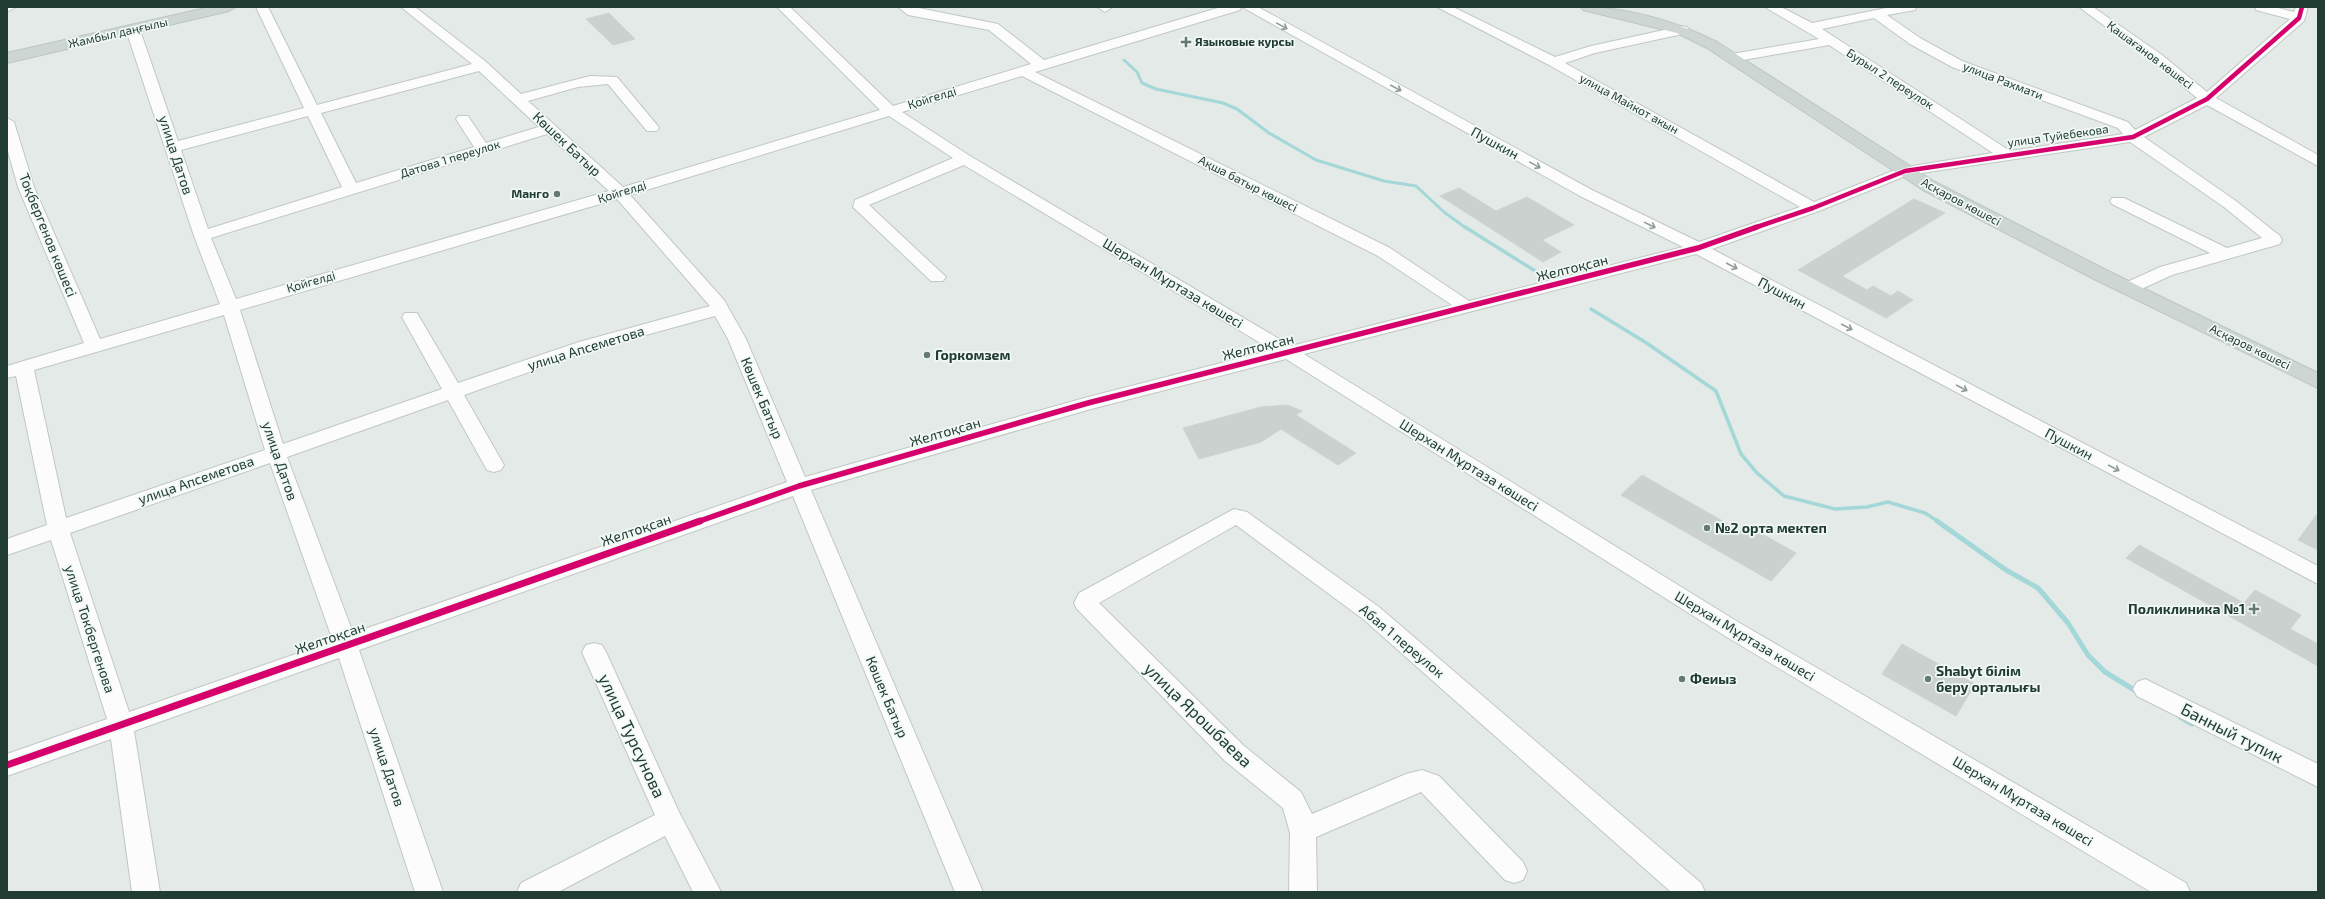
<svg xmlns="http://www.w3.org/2000/svg" width="2325" height="899" font-family="'Exo 2',sans-serif">
<style>
.lines{fill:none;stroke-linecap:round;stroke-linejoin:round}
.stream-far2{stroke:#a4d7d8;stroke-width:3}
.stream-far1{stroke:#a4d7d8;stroke-width:3.5}
.stream{stroke:#a4d7d8;stroke-width:5}
.building{fill:#cbd1ce;stroke:#cdd3d0}
.minor-casing{stroke:#c1c7c4;stroke-width:2}
.major-casing{stroke:#bcc6c2;stroke-width:2}
.minor{fill:#fbfcfb;fill-rule:evenodd}
.major{fill:#ced6d3;fill-rule:evenodd}
.cycleway-far2-casing{stroke:#f2f9f5;stroke-width:6}
.cycleway-far1-casing{stroke:#f2f9f5;stroke-width:8}
.cycleway-casing{stroke:#f2f9f5;stroke-width:10}
.cycleway-far2{stroke:#d6006c;stroke-width:4.5}
.cycleway-far1{stroke:#d6006c;stroke-width:5.5}
.cycleway{stroke:#d6006c;stroke-width:7}
.oneway{stroke:#8e9c97}
.poi-dot{fill:#657a72;stroke:#f2f9f5;stroke-width:1.5}
.labels{text-anchor:middle;stroke-width:3.5;stroke-linejoin:round;paint-order:stroke}
.far-street-label{font-size:12px;fill:#213d33;stroke:#f2f9f5}
.far-poi-label{font-size:12px;font-weight:bold;fill:#213d33;stroke:#f2f9f5;text-anchor:start}
.street-label{font-size:14px;fill:#213d33;stroke:#f2f9f5}
.poi-label{font-size:14px;font-weight:bold;fill:#213d33;stroke:#f2f9f5;text-anchor:start}
.near-street-label{font-size:17px;fill:#213d33;stroke:#f2f9f5}
</style>
<rect width="100%" height="100%" fill="#e4eae7"/>
<g class="lines">
<!-- stream-far2 -->
<path class="stream-far2" d="M1124,60L1137,72L1142,83L1156,89L1223,103L1237,109L1269,133L1316,160L1384,181L1416,186L1444,212L1466,228"/>
<!-- stream-far1 -->
<path class="stream-far1" d="M1465,227L1540,274
M1591,309L1645,342L1716,391L1741,454L1757,473L1784,496L1835,509L1867,507L1888,502L1925,513L1939,522"/>
<!-- stream -->
<path class="stream" d="M1937,521L2006,570L2038,588L2068,623L2088,655L2105,672L2136,691
M2180,717L2192,724"/>
</g>
<!-- building -->
<path class="building" d="M609,13L635,39L613,45L586,19Z
M1459,188L1496,211L1527,197L1574,225L1542,240L1561,252L1543,262L1440,196Z
M1914,199L1945,213L1842,276L1867,290L1873,286L1891,296L1898,291L1913,300L1886,318L1798,270Z
M1287,405L1302,411L1296,415L1356,453L1338,465L1281,429L1261,442L1199,459L1183,428L1261,407Z
M1642,475L1740,531L1746,525L1796,553L1771,581L1621,495Z
M2318,513V550L2298,540Z
M2139,545L2244,603L2255,590L2301,615L2290,629L2318,644V666L2126,558Z
M1902,644L1975,684L1956,716L1882,674Z"/>
<g class="lines">
<defs>
<path id="minor" d="M7,7H16L7,12Z
M256,7H268L317,105L472,64L401,7H415L485,61L521,94L590,76L617,77L657,125L659,128L657,131H647L608,84L578,87L528,101L623,187L880,110L777,7H790L893,106L1031,64L989,30L908,15L898,7H914L998,24L1044,60L1221,7H1241L1240,10L1035,72L1390,248L1469,301L1683,247L1580,196L1242,7H1258L1592,190L1699,242L1800,207L1549,65L1437,7H1453L1555,57L1591,46L1682,26L1687,27L1689,30L1687,33L1595,53L1565,63L1814,202L1900,168L1993,153L1829,45L1732,62L1727,61L1725,58L1727,55L1732,54L1819,39L1765,7H1781L1812,23L1891,7H1916L1915,10L1887,15L1920,38L1962,61L2128,122L2135,130L2197,98L2152,61L2079,7H2093L2162,55L2207,92L2290,19L2256,10L2255,7H2275L2294,12L2296,7H2308L2304,21L2216,98L2318,155V166L2207,105L2144,137L2236,201L2280,236L2282,240L2280,244L2172,275L2135,292H2123L2120,288L2123,284L2160,267L2210,253L2112,204L2110,201L2112,198H2124L2227,248L2262,238L2224,207L2130,142L1908,175L1819,211L1712,249L2318,566V584L1696,254L1304,354L1738,622L2186,883L2190,892H2151L1722,634L1286,359L1091,409L811,490L983,892H955L793,496L359,650L443,892H415L339,658L134,731L160,892H132L111,739L7,776V754L107,719L51,540L7,555V539L47,525L16,376L7,378V366L84,343L18,187L7,148V118L14,122L34,187L100,339L220,304L194,236L126,30L133,26L140,30L178,141L304,108ZM1874,18L1910,44L1952,67L2118,128L2123,134L2010,151L1822,29ZM479,71L539,127L486,143L468,116H458L456,119L474,147L356,183L321,113ZM1022,76L1378,256L1452,305L1291,346L970,156L902,112ZM308,116L342,187L208,229L181,150ZM889,116L953,158L855,200L853,207L931,281H943L946,277L869,205L964,165L1272,350L1088,397L805,477L746,339L724,300L630,195ZM547,134L609,191L236,299L211,238ZM617,199L710,306L579,342L458,383L417,313H405L402,317L442,389L283,444L240,310ZM224,315L265,450L66,518L34,370ZM715,316L728,339L787,482L353,633L287,457L448,400L487,470L494,472L501,470L504,465L464,395L591,350ZM270,463L333,641L129,712L70,533Z
M1097,7H1111V8L1105,12Z
M1234,509L1247,512L1379,607L1701,883L1705,892H1671L1363,619L1236,525L1099,603L1243,745L1301,792L1312,814L1406,774L1422,770L1439,776L1523,862L1527,871L1523,880L1514,883L1505,880L1421,792L1316,837L1317,892H1289L1290,833L1283,808L1225,761L1077,609L1074,603L1079,593Z
M594,643L602,645L606,652L679,812L721,892H693L665,836L558,892H517L521,883L655,815L582,652L586,645Z
M2145,679L2318,764V787L2137,696L2133,689L2137,682Z"/>
<path id="major" d="M210,7H236L229,11L7,63V53Z
M1581,7C1627,7 1676,21 1717,42L1935,182L2110,272L2318,373V388L2096,280L1923,190L1707,48L1677,33L1583,10Z"/>
</defs>
<!-- minor casing -->
<use href="#minor" class="minor-casing"/>
<!-- major casing -->
<use href="#major" class="major-casing"/>
<!-- minor -->
<use href="#minor" class="minor"/>
<!-- major -->
<use href="#major" class="major"/>
<defs>
<path id="cycleway-far2" d="M1754,228L1813,208L1905,171L2133,137L2207,99L2299,18L2302,7"/>
<path id="cycleway-far1" d="M697,522L799,486L1088,403L1698,248L1757,227"/>
<path id="cycleway" d="M7,765L700,521"/>
</defs>
<!-- cycleway-far2 casing -->
<use href="#cycleway-far2" class="cycleway-far2-casing"/>
<!-- cycleway-far1 casing -->
<use href="#cycleway-far1" class="cycleway-far1-casing"/>
<!-- cycleway casing -->
<use href="#cycleway" class="cycleway-casing"/>
<!-- cycleway-far2 -->
<use href="#cycleway-far2" class="cycleway-far2"/>
<!-- cycleway-far1 -->
<use href="#cycleway-far1" class="cycleway-far1"/>
<!-- cycleway -->
<use href="#cycleway" class="cycleway"/>
</g>
<!-- one-way arrows -->
<defs><path id="oneway-shaft" d="M-6 0H5M1.5-3L5.5 0L1.5 3" fill="none" stroke-width="1.6" stroke-linecap="round" stroke-linejoin="round"/></defs>
<g class="oneway">
<use href="#oneway-shaft" transform="translate(1282 26) rotate(29)"/>
<use href="#oneway-shaft" transform="translate(1396 88) rotate(28)"/>
<use href="#oneway-shaft" transform="translate(1535 165) rotate(29)"/>
<use href="#oneway-shaft" transform="translate(1650 225) rotate(26)"/>
<use href="#oneway-shaft" transform="translate(1732 266) rotate(28)"/>
<use href="#oneway-shaft" transform="translate(1847 327) rotate(28)"/>
<use href="#oneway-shaft" transform="translate(1962 388) rotate(28)"/>
<use href="#oneway-shaft" transform="translate(2114 468) rotate(28)"/>
</g>
<!-- markers -->
<g class="poi-dot">
<path d="M1184 36h4v4h4v4h-4v4h-4v-4h-4v-4h4z"/>
<circle cx="557" cy="194" r="4"/>
<circle cx="927" cy="355" r="4"/>
<circle cx="1707" cy="528" r="4"/>
<path d="M2252 603h4v4h4v4h-4v4h-4v-4h-4v-4h4z"/>
<circle cx="1682" cy="679" r="4"/>
<circle cx="1928" cy="679" r="4"/>
</g>
<g class="labels">
<!-- far-street labels -->
<g class="far-street-label">
<text transform="translate(118 33) rotate(-13)" y="4">Жамбыл даңғылы</text>
<text transform="translate(2150 55) rotate(37)" y="4">Қашағанов көшесі</text>
<text transform="translate(1890 79) rotate(33)" y="4">Бурыл 2 переулок</text>
<text transform="translate(2003 81) rotate(21)" y="4">улица Рахмати</text>
<text transform="translate(932 98) rotate(-17)" y="4">Қойгелді</text>
<text transform="translate(1629 104) rotate(29)" y="4">улица Майкот акын</text>
<text transform="translate(2058 136) rotate(-8)" y="4">улица Туйебекова</text>
<text transform="translate(450 159) rotate(-17)" y="4">Датова 1 переулок</text>
<text transform="translate(1248 184) rotate(27)" y="4">Ақша батыр көшесі</text>
<text transform="translate(622 192) rotate(-17)" y="4">Қойгелді</text>
<text transform="translate(1961 202) rotate(28)" y="4">Асқаров көшесі</text>
<text transform="translate(311 282) rotate(-16)" y="4">Қойгелді</text>
<text transform="translate(2250 347) rotate(26)" y="4">Асқаров көшесі</text>
</g>
<!-- far-poi labels -->
<g class="far-poi-label">
<text x="1195" y="46">Языковые курсы</text>
<text x="549" y="198" text-anchor="end">Манго</text>
</g>
<!-- street labels -->
<g class="street-label">
<text transform="translate(1495 143) rotate(29)" y="5">Пушкин</text>
<text transform="translate(567 144) rotate(43)" y="5">Көшек Батыр</text>
<text transform="translate(176 155) rotate(72)" y="5">улица Датов</text>
<text transform="translate(48 235) rotate(68)" y="5">Тоқбергенов көшесі</text>
<text transform="translate(1572 268) rotate(-14)" y="5">Желтоқсан</text>
<text transform="translate(1173 283) rotate(31)" y="5">Шерхан Мұртаза көшесі</text>
<text transform="translate(1782 293) rotate(28)" y="5">Пушкин</text>
<text transform="translate(1258 347) rotate(-14)" y="5">Желтоқсан</text>
<text transform="translate(586 348) rotate(-17)" y="5">улица Апсеметова</text>
<text transform="translate(762 398) rotate(67)" y="5">Көшек Батыр</text>
<text transform="translate(945 432) rotate(-16)" y="5">Желтоқсан</text>
<text transform="translate(2069 444) rotate(28)" y="5">Пушкин</text>
<text transform="translate(280 461) rotate(71)" y="5">улица Датов</text>
<text transform="translate(1469 465) rotate(32)" y="5">Шерхан Мұртаза көшесі</text>
<text transform="translate(196 480) rotate(-19)" y="5">улица Апсеметова</text>
<text transform="translate(636 530) rotate(-19)" y="5">Желтоқсан</text>
<text transform="translate(90 629) rotate(72)" y="5">улица Токбергенова</text>
<text transform="translate(1745 636) rotate(31)" y="5">Шерхан Мұртаза көшесі</text>
<text transform="translate(330 638) rotate(-19)" y="5">Желтоқсан</text>
<text transform="translate(1402 641) rotate(40)" y="5">Абая 1 переулок</text>
<text transform="translate(887 697) rotate(67)" y="5">Көшек Батыр</text>
<text transform="translate(387 767) rotate(71)" y="5">улица Датов</text>
<text transform="translate(2023 801) rotate(31)" y="5">Шерхан Мұртаза көшесі</text>
</g>
<!-- poi labels -->
<g class="poi-label">
<text x="935" y="360">Горкомзем</text>
<text x="1715" y="533">№2 орта мектеп</text>
<text x="2245" y="614" text-anchor="end">Поликлиника №1</text>
<text x="1936" y="676">Shabyt білім<tspan x="1936" dy="16">беру орталығы</tspan></text>
<text x="1690" y="684">Феиыз</text>
</g>
<!-- near-street labels -->
<g class="near-street-label">
<text transform="translate(1198 715) rotate(44)" y="6">улица Ярошбаева</text>
<text transform="translate(2232 733) rotate(27)" y="6">Банный тупик</text>
<text transform="translate(632 736) rotate(65)" y="6">улица Турсунова</text>
</g>
</g>
<!-- border -->
<rect width="2325" height="899" fill="none" stroke="#213d33" stroke-width="16"/>
</svg>
